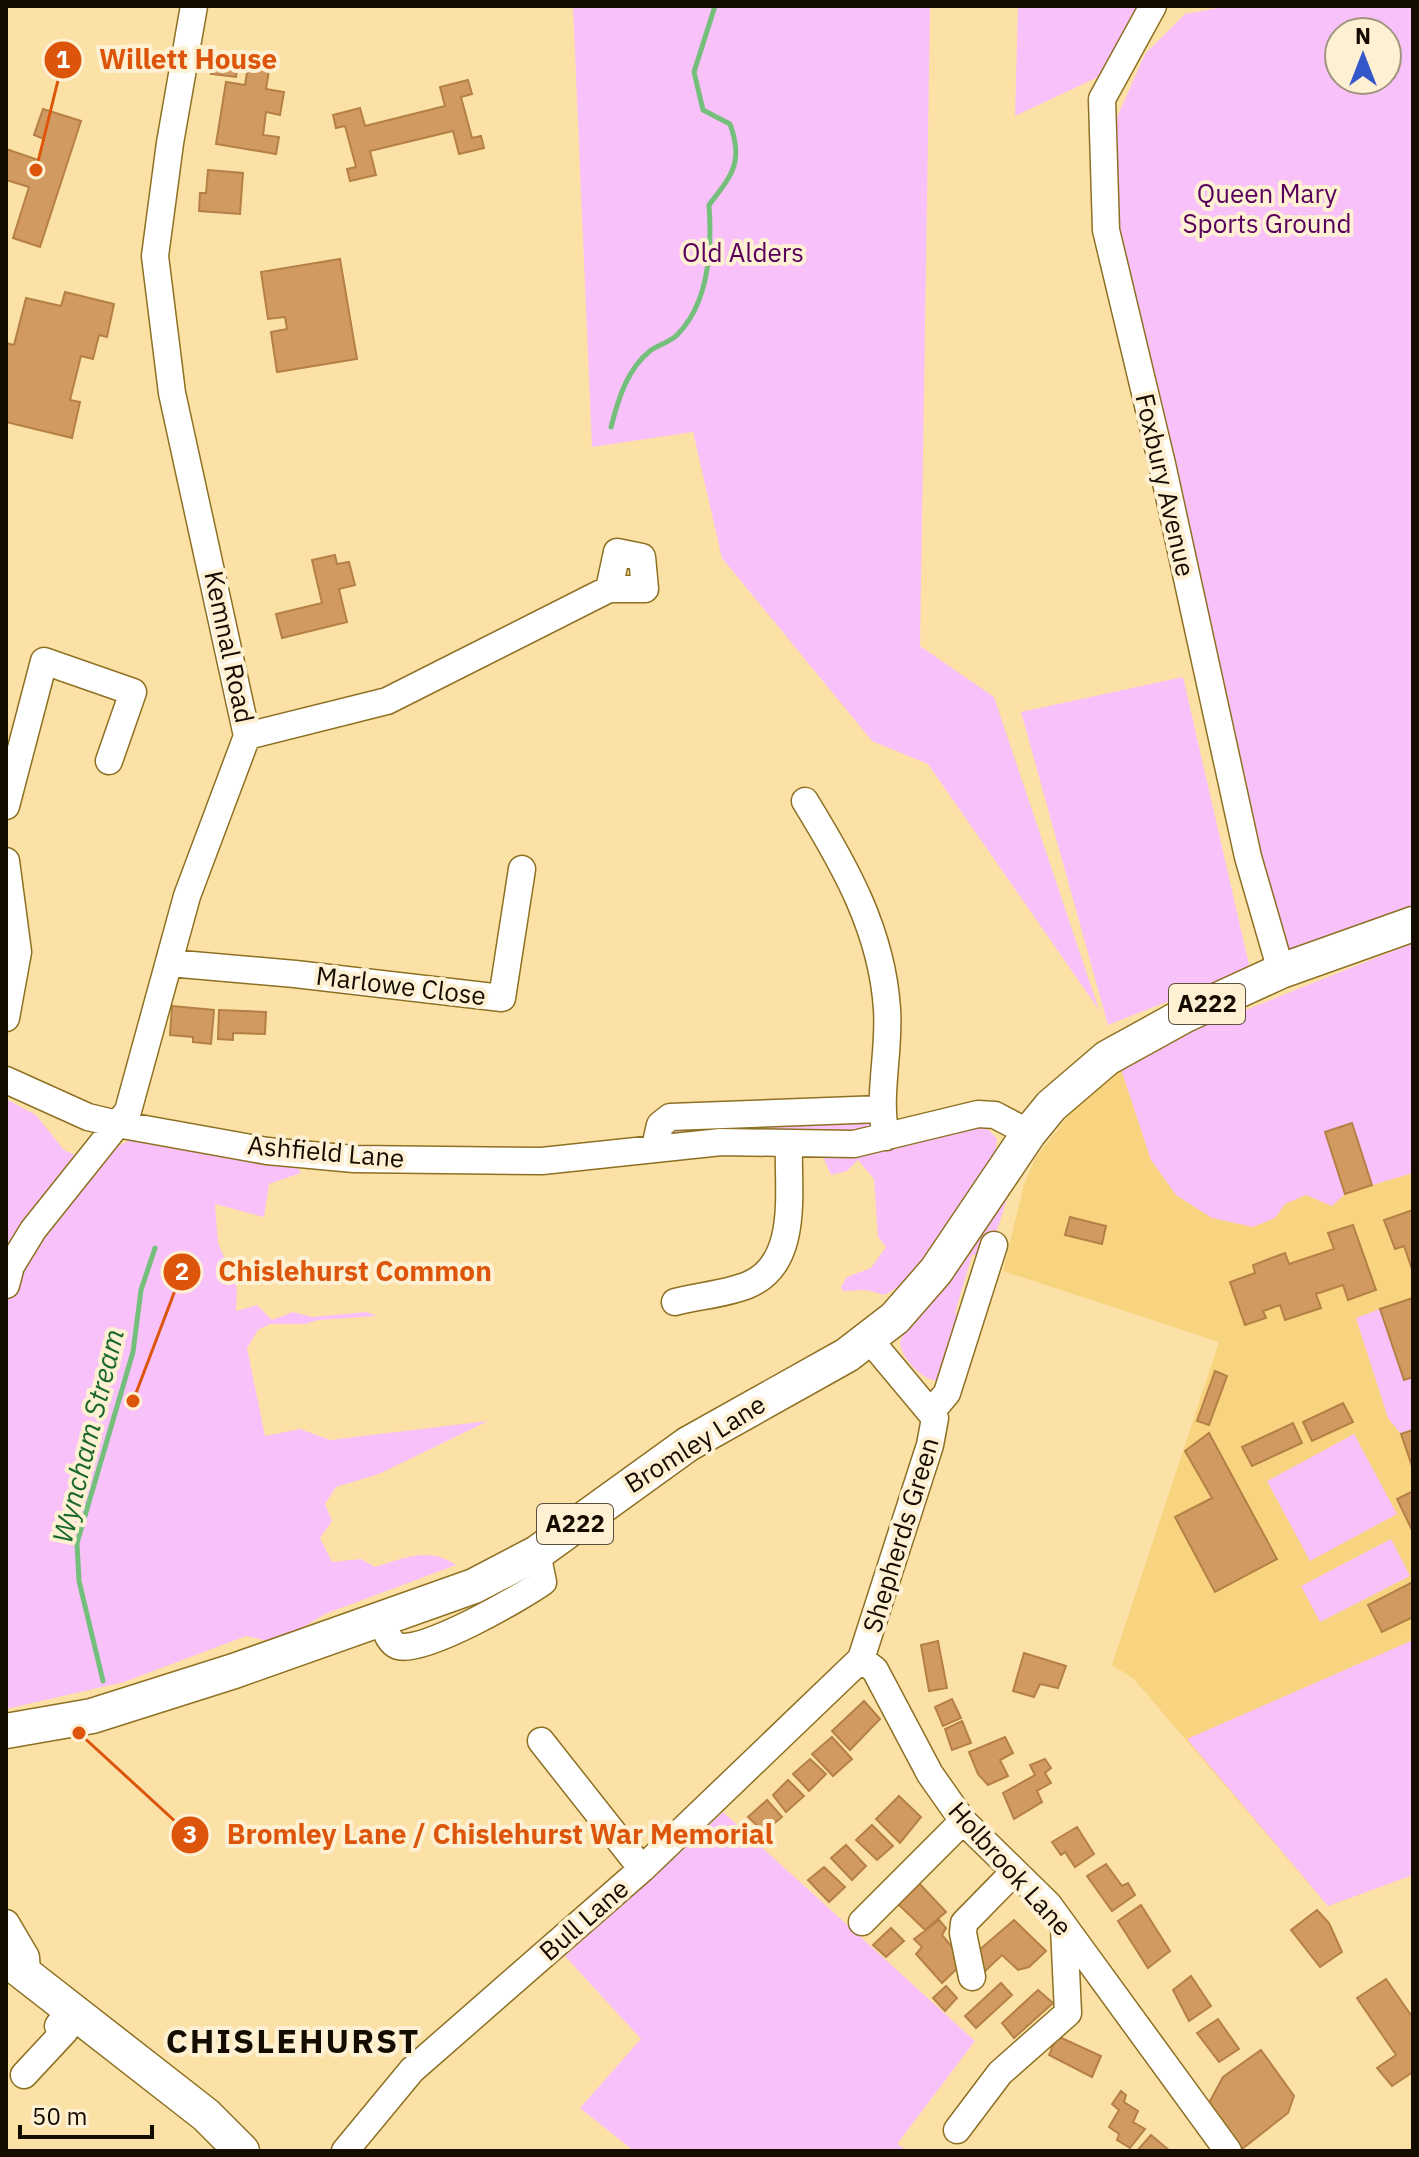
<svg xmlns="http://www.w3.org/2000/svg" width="1419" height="2157" font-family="'IBM Plex Sans',sans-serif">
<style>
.built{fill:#f8d380}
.green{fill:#f9c1f9;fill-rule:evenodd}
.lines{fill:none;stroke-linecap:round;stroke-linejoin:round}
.stream{stroke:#74bf7b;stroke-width:5}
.building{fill:#d19a60;stroke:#b58045;stroke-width:2}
.minor-casing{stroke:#8e7022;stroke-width:29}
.major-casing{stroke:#8e7022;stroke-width:37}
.minor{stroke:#fff;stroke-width:26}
.major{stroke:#fff;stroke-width:34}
.labels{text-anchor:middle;stroke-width:8;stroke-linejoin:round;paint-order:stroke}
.shield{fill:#fdf0d3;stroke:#5b503f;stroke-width:2}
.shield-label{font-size:24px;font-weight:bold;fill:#150c00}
.park-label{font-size:26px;fill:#59005d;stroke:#fdf0d3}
.street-label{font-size:26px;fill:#150c00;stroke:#fdf0d3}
.water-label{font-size:28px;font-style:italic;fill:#1a692a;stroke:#fdf0d3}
.district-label{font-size:34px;font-weight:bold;letter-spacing:2px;fill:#150c00;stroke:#fdf0d3}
.leader{fill:none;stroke:#dd550b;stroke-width:3}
.callout-dot{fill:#dd550b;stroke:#fdf0d3;stroke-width:3}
.mark-label{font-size:24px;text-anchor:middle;font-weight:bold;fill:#fff}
.callout-label{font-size:28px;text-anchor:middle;font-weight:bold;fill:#dd550b;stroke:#fdf0d3;stroke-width:8;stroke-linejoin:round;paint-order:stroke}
</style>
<rect width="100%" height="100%" fill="#fce1a7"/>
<!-- built -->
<path class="built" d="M1413,943V1875L1328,1906L1133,1678L1112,1665L1219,1342L1003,1271L1024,1184L1035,1159L1098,1077Z"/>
<!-- green -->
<path class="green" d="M573,6H930L920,646L994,697L1099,1010L928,764L872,741L722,558L693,432L592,447Z
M1018,6H1138L1098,77L1015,116Z
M1229,6H1413V915L1282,966L1103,149L1145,54L1185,14ZM1339,32H1387V80H1339Z
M1183,677L1250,969L1108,1025L1021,712Z
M1413,943V1173L1372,1185L1351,1123L1325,1132L1345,1194L1332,1206L1306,1195L1285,1204L1275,1218L1253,1227L1212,1218L1176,1195L1151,1160L1120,1066L1183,1035Z
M6,1099L36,1115L64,1150L97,1165L117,1147L137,1136L296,1163L301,1173L269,1184L264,1217L215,1204L218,1243L237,1288L236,1311L257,1305L272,1320L293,1312L312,1317L366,1312L377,1316L318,1320L305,1324H270L258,1330L247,1348L265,1436L300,1429L330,1440L488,1421L379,1474L336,1487L325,1504L332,1521L320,1538L332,1562L361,1559L375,1567C404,1558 430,1546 456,1565L325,1614L277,1643L246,1636L124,1682L6,1709Z
M870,1121L871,1131L673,1135L670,1132L673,1122Z
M985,1126L997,1139L995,1155C968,1196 929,1274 884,1295L867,1290L843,1291L841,1287L847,1277L871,1268L886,1247L878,1237L874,1179L858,1160L847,1171L831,1175L824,1159L828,1155Z
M1008,1196L996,1233L980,1255H972L955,1313L961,1315L943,1381C924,1383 902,1360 900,1342L905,1330Z
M1380,1309L1404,1380L1413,1377V1430L1401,1434L1388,1418L1356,1318Z
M1354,1434L1397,1514L1310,1561L1267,1481Z
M1391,1539L1410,1576L1320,1622L1301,1586Z
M1413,1640V1875L1328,1906L1187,1739Z
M723,1812L975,2041L897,2144L908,2151H634L580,2108L641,2039L565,1956Z"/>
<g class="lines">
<!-- stream -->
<path class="stream" d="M611,427C618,400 627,369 650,351C658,345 670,342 677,335C709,303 712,247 709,205C732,175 744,162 730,124L703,110L694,72L715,6
M103,1681L79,1581L77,1543L133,1352L141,1290L155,1248"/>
</g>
<!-- building -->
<path class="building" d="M214,55L239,59L236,77L211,74Z
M249,60L270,64L266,89L284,92L280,115L266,112L263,135L279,137L276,154L216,144L226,82L245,85Z
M468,80L472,94L461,97L472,138L481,136L484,148L459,154L453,131L370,151L376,175L350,181L347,169L356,167L345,126L336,128L333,115L360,108L365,126L445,106L440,87Z
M43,109L81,121L40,247L13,238L29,187L6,180V149L38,160L44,139L34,135Z
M208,170L243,173L240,214L199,211L200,193H206Z
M340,259L357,359L277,372L271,332L287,329L285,317L268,319L261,272Z
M65,292L114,304L107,337L99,335L93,359L81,356L70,400L80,402L72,438L6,422V343L14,345L26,298L61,306Z
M335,555L337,564L349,562L355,585L339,589L347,622L282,638L276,614L322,603L312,560Z
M172,1006L214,1010L211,1044L193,1042V1037L170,1035Z
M219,1010L266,1012L265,1034L233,1033V1040L218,1039Z
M1352,1123L1372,1185L1345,1194L1325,1132Z
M1413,1210V1272L1404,1246L1395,1249L1384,1220Z
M1070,1217L1106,1226L1102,1244L1065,1235Z
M1353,1225L1376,1290L1348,1300L1343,1285L1316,1294L1321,1308L1285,1320L1280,1305L1263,1311L1266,1318L1245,1325L1230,1282L1255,1273L1253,1265L1285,1253L1289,1264L1334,1249L1328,1233Z
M1413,1298V1377L1404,1380L1380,1309Z
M1215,1371L1227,1376L1209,1425L1197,1421Z
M1343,1403L1353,1422L1312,1441L1303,1422Z
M1293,1423L1302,1443L1252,1466L1242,1447Z
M1413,1430V1469L1401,1434Z
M1209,1433L1277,1559L1215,1592L1175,1517L1212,1498L1185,1451Z
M1413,1491V1532L1397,1499Z
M1413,1582V1617L1382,1632L1368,1605Z
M938,1641L947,1688L929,1691L921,1645Z
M1024,1653L1066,1666L1058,1688L1040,1684L1034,1697L1013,1691Z
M952,1699L961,1718L943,1726L935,1707Z
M864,1701L880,1719L850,1750L832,1731Z
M962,1721L971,1743L952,1750L945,1729Z
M832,1737L852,1759L833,1776L812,1754Z
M1005,1737L1013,1753L1000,1760L1008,1776L988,1785L978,1774L969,1752Z
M810,1759L826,1774L809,1791L793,1774Z
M1045,1759L1051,1768L1045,1773L1051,1783L1037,1791L1042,1802L1014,1819L1003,1793L1035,1775L1030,1765Z
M788,1780L804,1796L786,1812L773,1795Z
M899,1796L921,1817L900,1843L876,1819Z
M767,1800L782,1817L764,1832L748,1817Z
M872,1825L893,1846L877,1860L856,1840Z
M1077,1827L1094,1854L1075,1867L1065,1852L1061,1855L1052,1842Z
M846,1845L866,1866L852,1880L831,1858Z
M1106,1864L1122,1886L1128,1883L1135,1895L1112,1911L1087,1876Z
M824,1867L845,1887L829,1902L808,1880Z
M918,1882L946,1912L925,1930L896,1902Z
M1141,1905L1170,1951L1148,1968L1118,1921Z
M1317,1910L1329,1923L1342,1952L1320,1967L1291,1930Z
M939,1920L946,1928L942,1935L964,1962L942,1983L916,1954L922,1947L914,1939Z
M1014,1920L1046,1951L1029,1967L1018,1970L1002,1955L984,1972L971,1957Z
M891,1928L904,1941L886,1957L873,1945Z
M1191,1976L1211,2006L1189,2021L1173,1990Z
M1386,1979L1413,2018V2072L1392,2086L1377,2068L1396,2055L1357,1998Z
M1001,1983L1012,1995L976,2028L965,2016Z
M946,1986L957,1998L945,2011L933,1998Z
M1038,1990L1053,2003L1014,2038L1002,2023Z
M1218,2019L1239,2049L1219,2062L1197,2033Z
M1057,2036L1101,2056L1092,2077L1049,2055Z
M1261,2050L1294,2096L1288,2113L1242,2149L1209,2103L1223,2077Z
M1121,2091L1126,2095L1124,2102L1138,2111L1133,2122L1145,2129L1130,2148L1117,2140L1119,2134L1109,2127L1119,2110L1112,2104Z
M1151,2135L1170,2151H1137Z"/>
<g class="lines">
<defs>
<path id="minor" d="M1153,6L1102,99L1106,230L1162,464L1248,857L1281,971
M617,552L642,557L645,589H609Z
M247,736L387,701L609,589
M805,801C845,866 882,931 887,1009C890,1053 877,1095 886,1137
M6,806L44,661L133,692L109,761
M6,861L18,952L6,1018
M169,963L295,974L502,998L522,869
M6,1080L88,1117L117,1124L267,1151L354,1159L542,1161L721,1142L854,1144L978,1114L995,1115L1029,1133
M655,1147L660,1125L670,1117L881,1109
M6,1285L11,1266L33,1230L128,1111L187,896L247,736L172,393L155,256L170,143L194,6
M675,1302C698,1296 726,1294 748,1285C801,1263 787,1188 789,1143
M932,1411L947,1393L994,1245
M382,1620C386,1630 388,1642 398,1646C421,1655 522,1597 543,1582L537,1553
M861,1659L875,1670L930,1774L963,1821L1048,1904L1228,2151
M541,1741L642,1869
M862,1922L963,1821
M6,1923L26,1957L27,1975
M972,1977L963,1933L964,1923L1013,1873
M24,2075L65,2031L58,2026L72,2008
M957,2130L1000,2073L1068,2013L1064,1927
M345,2151L412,2070L642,1869L861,1659L930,1445L935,1418L869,1339"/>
<path id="major" d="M6,1731L92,1716L234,1671L474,1586L537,1553L688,1444L847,1355L895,1318L936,1271L1029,1133L1051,1106L1107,1058L1183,1016L1281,971L1413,924
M6,1959L206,2115L242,2151"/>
</defs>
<!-- minor casing -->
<use href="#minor" class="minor-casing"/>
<!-- major casing -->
<use href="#major" class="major-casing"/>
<!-- minor -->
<use href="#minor" class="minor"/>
<!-- major -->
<use href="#major" class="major"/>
</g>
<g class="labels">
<!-- shield labels -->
<g class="shield">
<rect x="1169" y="984" width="76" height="40" rx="6"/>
<rect x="537" y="1504" width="76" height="40" rx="6"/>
</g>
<g class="shield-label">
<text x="1207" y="1012">A222</text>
<text x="575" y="1532">A222</text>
</g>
<!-- park labels -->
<g class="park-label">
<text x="1267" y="203">Queen Mary<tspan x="1267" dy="30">Sports Ground</tspan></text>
<text x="743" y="262">Old Alders</text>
</g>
<!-- street labels -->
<g class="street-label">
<text transform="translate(1165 485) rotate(77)" y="9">Foxbury Avenue</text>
<text transform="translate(229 647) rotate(78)" y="9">Kemnal Road</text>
<text transform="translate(401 986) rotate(7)" y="9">Marlowe Close</text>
<text transform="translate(326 1152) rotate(5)" y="9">Ashfield Lane</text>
<text transform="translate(695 1444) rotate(-32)" y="9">Bromley Lane</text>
<text transform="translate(901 1535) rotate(-73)" y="9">Shepherds Green</text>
<text transform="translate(1010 1869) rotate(48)" y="9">Holbrook Lane</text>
<text transform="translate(584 1920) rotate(-41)" y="9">Bull Lane</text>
</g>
<!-- water labels -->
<g class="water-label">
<text transform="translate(88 1436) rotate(-76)" y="10">Wyncham Stream</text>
</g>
<!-- district labels -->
<g class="district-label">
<text x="293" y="2053">CHISLEHURST</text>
</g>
</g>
<!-- callouts -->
<path class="leader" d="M36 170L63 60M133 1401L182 1272M79 1733L190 1835"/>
<g class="callout-dot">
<circle cx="36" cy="170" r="8"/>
<circle cx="133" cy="1401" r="8"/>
<circle cx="79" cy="1733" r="8"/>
<circle cx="63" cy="60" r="20"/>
<circle cx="182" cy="1272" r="20"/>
<circle cx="190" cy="1835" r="20"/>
</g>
<g class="mark-label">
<text x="63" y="68">1</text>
<text x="182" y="1280">2</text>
<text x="190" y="1843">3</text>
</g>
<g class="callout-label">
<text x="188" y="69">Willett House</text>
<text x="355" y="1281">Chislehurst Common</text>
<text x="500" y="1844">Bromley Lane / Chislehurst War Memorial</text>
</g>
<!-- border -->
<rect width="1419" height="2157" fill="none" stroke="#150c00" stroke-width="16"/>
<!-- north arrow -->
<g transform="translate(1363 56)"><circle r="38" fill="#fdf0d3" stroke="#a0957f" stroke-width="2"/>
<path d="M0-6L14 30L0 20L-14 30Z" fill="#3458c9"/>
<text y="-12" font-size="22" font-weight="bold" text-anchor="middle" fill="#150c00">N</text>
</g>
<!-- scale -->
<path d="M20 2125v12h132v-12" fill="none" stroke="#150c00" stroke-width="4"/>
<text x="32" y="2125" font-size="24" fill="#150c00" stroke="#fdf0d3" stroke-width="6" paint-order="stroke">50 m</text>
</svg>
